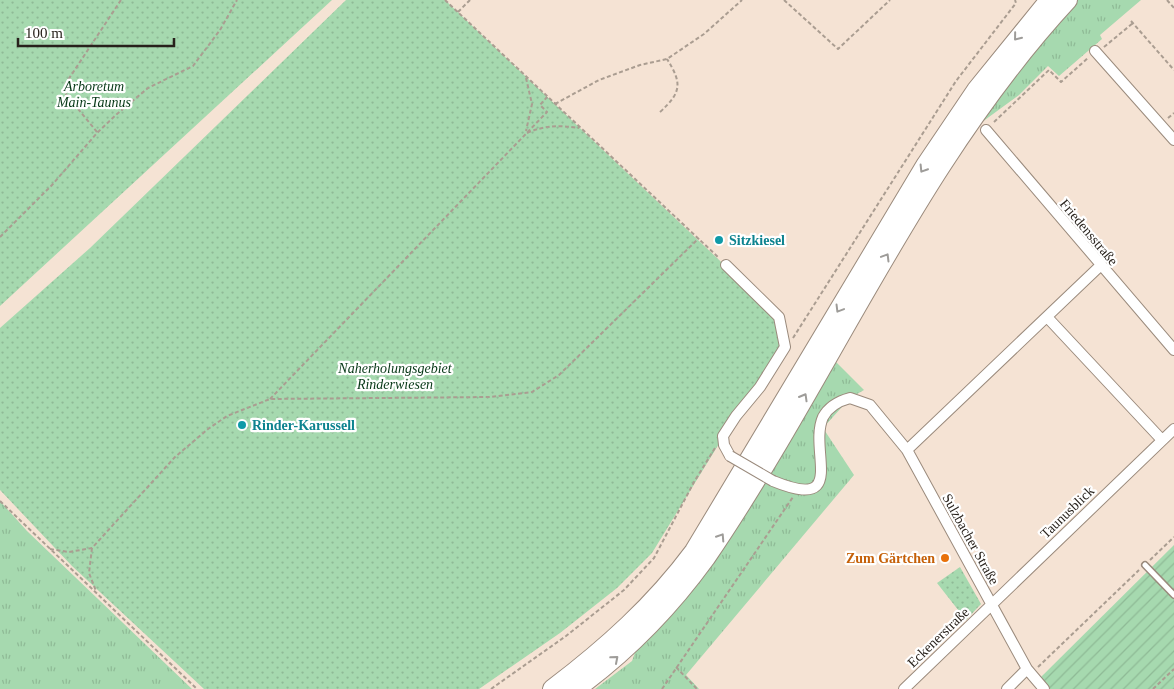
<svg xmlns="http://www.w3.org/2000/svg" width="1174" height="689" font-family="Georgia,serif">
<style>
.grass{fill:url(#grass-tufts)}
.park{fill:url(#park-dots)}
.garden{fill:url(#garden-furrows)}
.lines{fill:none;stroke-linecap:round;stroke-linejoin:round}
.service-casing{stroke:#9a8a7c;stroke-width:8}
.minor-casing{stroke:#9a8a7c;stroke-width:12}
.trunk-casing{stroke:#9a8a7c;stroke-width:20}
.path{stroke:#aa9d91;stroke-width:2;stroke-dasharray:4 2.5;stroke-linecap:butt}
.service{stroke:#fff;stroke-width:5}
.minor{stroke:#fff;stroke-width:10}
.trunk{stroke:#fff;stroke-width:18}
.minor-bridge-casing{stroke:#9a8a7c;stroke-width:12;stroke-linecap:butt}
.minor-bridge{stroke:#fff;stroke-width:10}
.oneway{stroke:#9e9c99}
.culture-dot{fill:#0f9aa8;stroke:#fff;stroke-width:2}
.food-dot{fill:#e8710a;stroke:#fff;stroke-width:2}
.labels{text-anchor:middle;stroke-width:4.5;stroke-linejoin:round;paint-order:stroke}
.park-label{font-size:14px;font-style:italic;fill:#073817;stroke:#fff}
.street-label{font-size:14px;fill:#28221c;stroke:#fff}
.culture-label{font-size:14px;font-weight:bold;fill:#0d838f;stroke:#fff;text-anchor:start}
.food-label{font-size:14px;font-weight:bold;fill:#c56008;stroke:#fff;text-anchor:end}
</style>
<defs>
<pattern id="grass-tufts" width="24" height="20" patternUnits="userSpaceOnUse" patternTransform="scale(1.25)"><rect width="24" height="20" fill="#a6d9af"/><path d="M3 7l-1-3M5 7V3M7 7l1-3M15 17l-1-3M17 17v-4M19 17l1-3" fill="none" stroke="#8fba96"/></pattern>
<pattern id="park-dots" width="8" height="8" patternUnits="userSpaceOnUse" patternTransform="scale(1.25)"><rect width="8" height="8" fill="#a6d9af"/><path d="M2 2h.1M6 6h.1" fill="none" stroke="#8fba96" stroke-width="1.8" stroke-linecap="round"/></pattern>
<pattern id="garden-furrows" width="10" height="10" patternUnits="userSpaceOnUse" patternTransform="scale(1.25)"><rect width="10" height="10" fill="#a6d9af"/><path d="M-1 1l2-2M0 10L10 0M9 11l2-2" fill="none" stroke="#8fba96"/></pattern>
</defs>
<rect width="100%" height="100%" fill="#f5e3d4"/>
<!-- grass -->
<path class="grass" d="M1075,0H1141L1100,35L1102,39L1059,76L1048,66L1019,95L978,125L980,115Z
M836,362L864,390L850,398L823,428L854,475L686,675L699,689H595L632,661L636,650L740,518Z
M0,501L27,531L192,689H0Z"/>
<!-- park -->
<path class="park" d="M0,0H332L0,306Z
M346,0H445L776,314L785,347L736,416L652,553L617,588L560,633L479,689H204L72,566L0,490V328L90,248Z
M960,567L981,604L966,620L937,583Z"/>
<!-- garden -->
<path class="garden" d="M1174,545V689H1050L1040,678Z"/>
<g class="lines">
<defs>
<path id="service" d="M1145,565L1174,595"/>
<path id="minor" d="M1095,51L1174,140
M986,130L1174,350
M726,265L779,317L785,347L760,387L736,416L723,436L724,445L730,456
M1047,317L1162,440
M907,450L1100,266
M773,481C849,512 808,451 823,417C829,406 839,401 850,398L870,405L907,450L1027,669L1044,689
M904,689L1174,429
M1007,689L1027,669"/>
<path id="trunk" d="M552,689C606,648 654,605 694,551L926,164L976,90L1049,0
M576,689C627,652 669,609 706,558C831,375 916,164 1068,0"/>
</defs>
<!-- service casing -->
<use href="#service" class="service-casing"/>
<!-- minor casing -->
<use href="#minor" class="minor-casing"/>
<!-- trunk casing -->
<use href="#trunk" class="trunk-casing"/>
<!-- path -->
<path class="path" d="M445,0L719,258
M784,0L838,49L890,0
M1167,0L1174,8
M458,12L470,0
M1131,21L1174,70
M1104,47L1133,23
M526,78L532,104L526,131
M555,104L599,80L640,65L667,59L704,34L742,0
M660,112C682,92 682,83 667,59
M1168,118L1174,113
M994,122L1049,70L1061,82L1088,58
M97,132L65,93L66,83L121,0
M527,133C546,125 559,125 579,128
M0,237L52,185L97,133L117,114L148,88L193,66L220,30L237,0
M793,338L956,81L1016,3L1015,0
M270,399L547,112L540,105L547,97
M0,501L197,689
M92,548L89,573L96,591
M50,549L69,552L92,548L175,457L208,429L227,416L270,399L490,397L532,392L559,375L699,238
M1150,560L1174,537
M676,667L697,689
M1038,667L1139,570
M491,689L566,636L624,590L654,558L694,482L715,448
M662,689L793,497
M1153,689L1174,669"/>
<!-- service -->
<use href="#service" class="service"/>
<!-- minor -->
<use href="#minor" class="minor"/>
<!-- trunk -->
<use href="#trunk" class="trunk"/>
<defs>
<path id="minor-bridge" d="M730,456L773,481"/>
</defs>
<!-- minor-bridge casing -->
<use href="#minor-bridge" class="minor-bridge-casing"/>
<!-- minor-bridge -->
<use href="#minor-bridge" class="minor-bridge"/>
</g>
<!-- one-way arrows -->
<defs><path id="oneway-chevron" d="M-2-3.5L2.5 0L-2 3.5" fill="none" stroke-width="1.6" stroke-linecap="round" stroke-linejoin="round" transform="scale(1.25)"/></defs>
<g class="oneway">
<use href="#oneway-chevron" transform="translate(1017 37) rotate(129)"/>
<use href="#oneway-chevron" transform="translate(923 169) rotate(122)"/>
<use href="#oneway-chevron" transform="translate(886 257) rotate(-59)"/>
<use href="#oneway-chevron" transform="translate(839 309) rotate(121)"/>
<use href="#oneway-chevron" transform="translate(804 397) rotate(-60)"/>
<use href="#oneway-chevron" transform="translate(721 537) rotate(-57)"/>
<use href="#oneway-chevron" transform="translate(615 659) rotate(-41)"/>
</g>
<!-- markers -->
<g class="culture-dot">
<circle cx="719" cy="240" r="5"/>
<circle cx="242" cy="425" r="5"/>
</g>
<circle class="food-dot" cx="945" cy="558" r="5"/>
<g class="labels">
<!-- park labels -->
<g class="park-label">
<text x="94" y="91">Arboretum<tspan x="94" dy="16">Main-Taunus</tspan></text>
<text x="395" y="373">Naherholungsgebiet<tspan x="395" dy="16">Rinderwiesen</tspan></text>
</g>
<!-- street labels -->
<g class="street-label">
<text transform="translate(1089 232) rotate(50)" y="5">Friedensstraße</text>
<text transform="translate(1067 512) rotate(-44)" y="5">Taunusblick</text>
<text transform="translate(971 539) rotate(61)" y="5">Sulzbacher Straße</text>
<text transform="translate(938 637) rotate(-44)" y="5">Eckenerstraße</text>
</g>
<!-- culture labels -->
<g class="culture-label">
<text x="729" y="245">Sitzkiesel</text>
<text x="252" y="430">Rinder-Karussell</text>
</g>
<!-- food labels -->
<g class="food-label">
<text x="935" y="563">Zum Gärtchen</text>
</g>
</g>
<!-- scale -->
<path d="M18 38v8h156v-8" fill="none" stroke="#28221c" stroke-width="2.5"/>
<text x="25" y="38" font-size="15" fill="#28221c" stroke="#ffffff" stroke-width="4" paint-order="stroke">100 m</text>
</svg>
